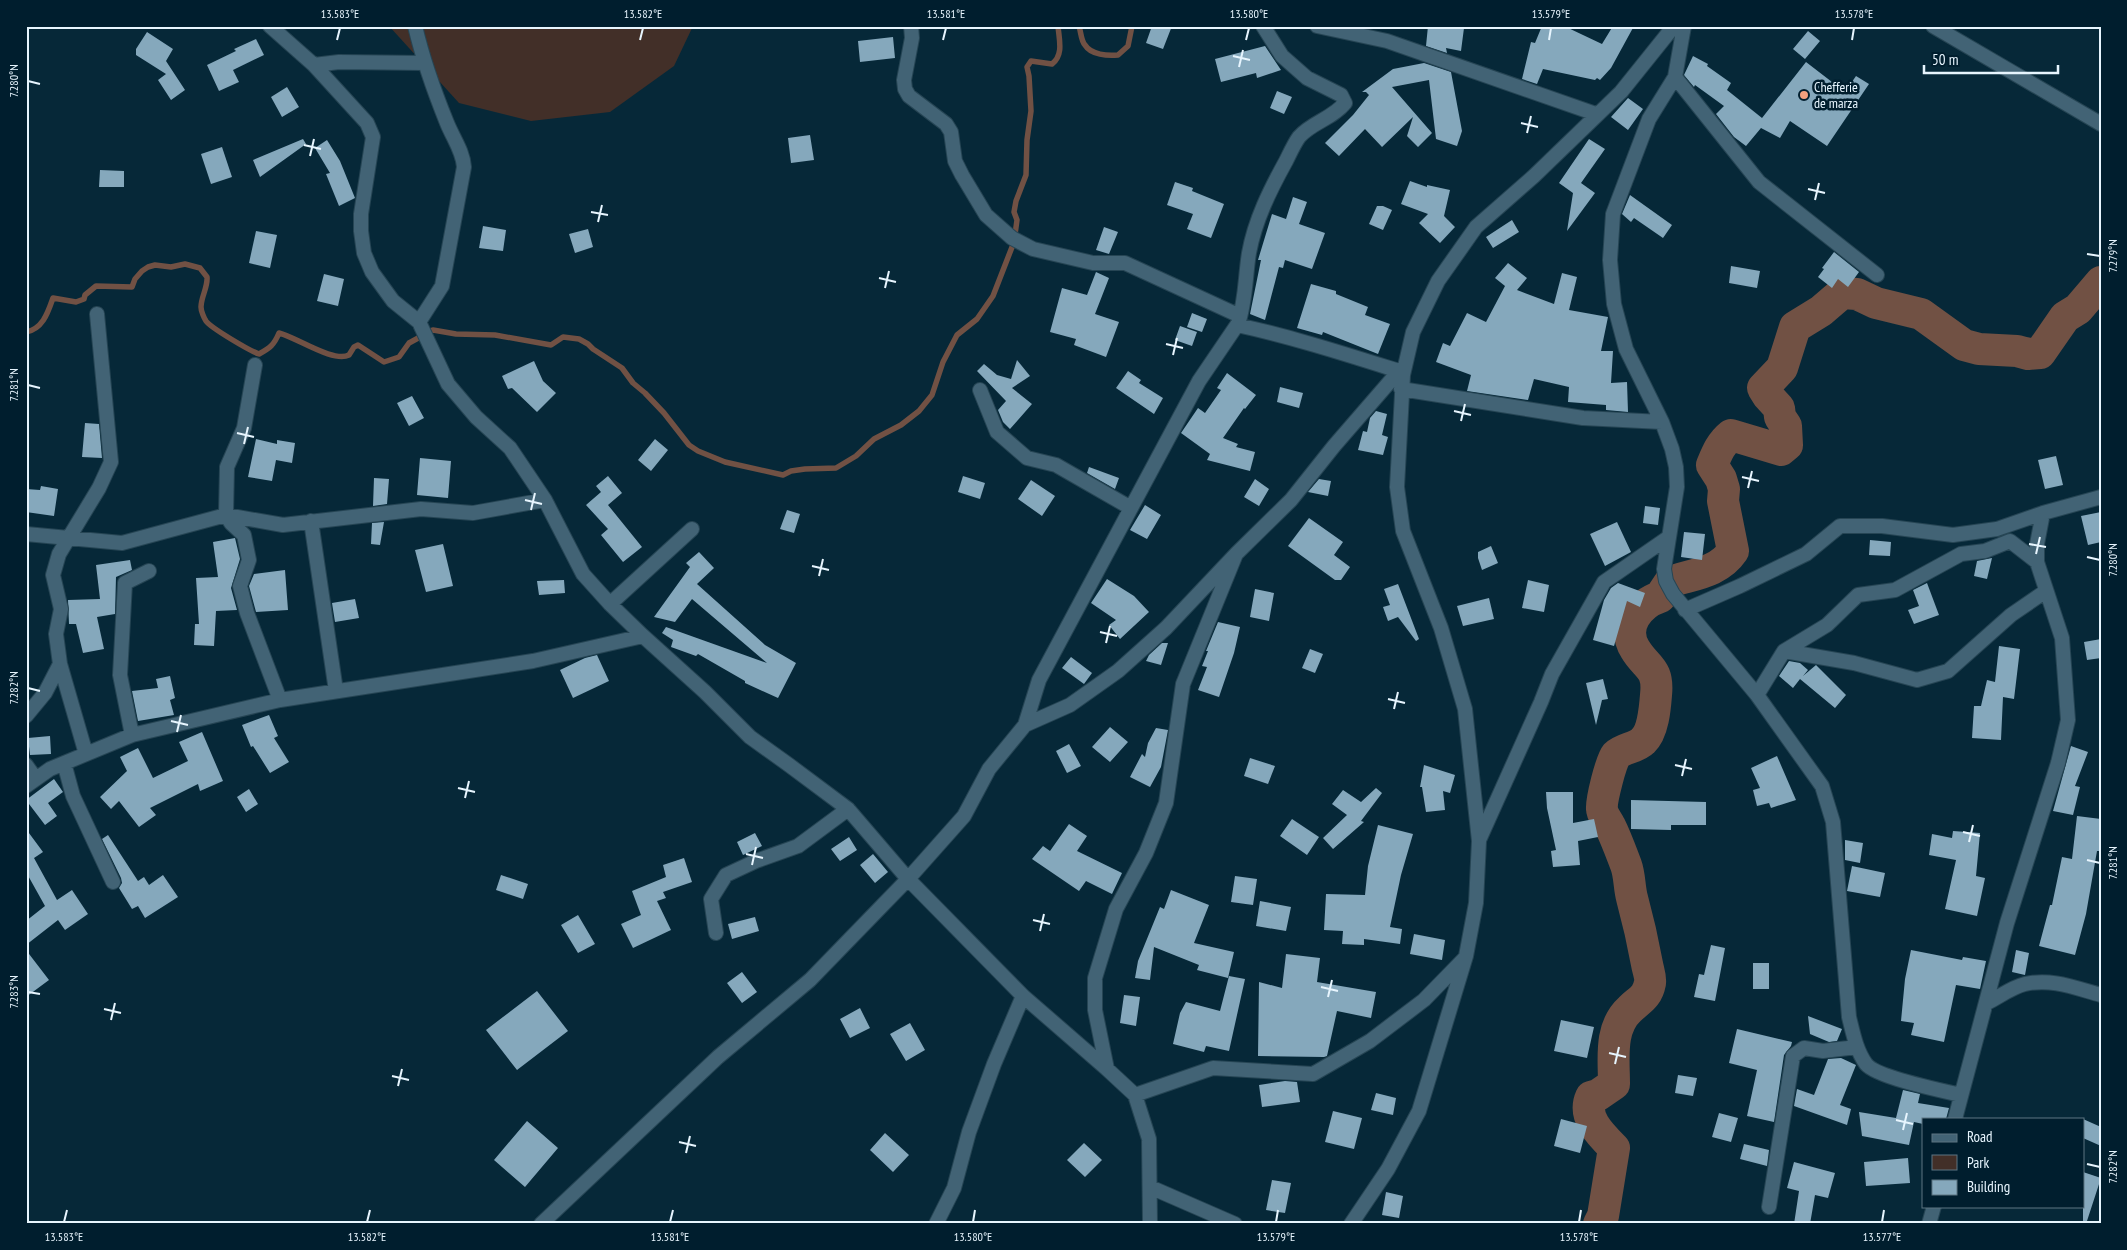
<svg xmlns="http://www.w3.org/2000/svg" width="2127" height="1250" font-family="'PT Sans Narrow',sans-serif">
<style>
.green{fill:#422f28}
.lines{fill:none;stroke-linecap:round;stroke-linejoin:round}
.stream{stroke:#715144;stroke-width:5.5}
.river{stroke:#715144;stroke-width:32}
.building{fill:#85a8bc}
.minor-casing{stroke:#264554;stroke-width:16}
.minor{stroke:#426375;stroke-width:14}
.ticks{fill:none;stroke:#e7f5fe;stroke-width:2}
.poi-dot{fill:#f2a07e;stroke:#001e2e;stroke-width:2}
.labels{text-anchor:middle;stroke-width:5;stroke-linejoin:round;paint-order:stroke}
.poi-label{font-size:14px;fill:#e7f5fe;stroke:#001e2e;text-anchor:start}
.neatline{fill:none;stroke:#e7f5fe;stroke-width:2}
.ticks-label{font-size:12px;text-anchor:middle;fill:#e7f5fe}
</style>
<rect width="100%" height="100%" fill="#062838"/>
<!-- green -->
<path class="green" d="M389,26H693L674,66L610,112L531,121L459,103Z"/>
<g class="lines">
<!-- stream -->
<path class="stream" d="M1079,26C1081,32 1081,41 1085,45C1091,55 1108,56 1118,55L1128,46L1132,26
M26,332C43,329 48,312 53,298L76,302L84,299L85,295L96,286L132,287L135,279L142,271L148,267L155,265L171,267L185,264L200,268L207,277C208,287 201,297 201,307C201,311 204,318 206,321C211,328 250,351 259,354C270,348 274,345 279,333C296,337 333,363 349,355L354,347L358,345L384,362L399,357L409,343L433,330L456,334L495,335L551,345L563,337L579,339L588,344L593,349L622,368L633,383L645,393L664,413L689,445L698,451L725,462L783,475L791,471L805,469L836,468L856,456L874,439L901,425L919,411L932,395L943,362L957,335L977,319L993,296L1014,242L1017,220L1014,212L1016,201L1026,175L1027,140L1031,111L1029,76L1027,67L1031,61L1052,64C1064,55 1059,39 1058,26"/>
<!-- river -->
<path class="river" d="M1599,1224L1603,1216L1614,1148C1601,1135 1582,1117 1591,1097L1598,1095L1614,1084C1614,1059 1609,1028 1630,1009C1639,1000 1647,998 1650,983C1651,977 1648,970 1647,964C1643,942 1638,920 1632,898C1629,887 1630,876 1626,865C1621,852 1616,838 1610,826C1608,821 1602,815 1602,809C1601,801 1611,761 1616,755C1623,748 1636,748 1643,741C1653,732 1655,708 1656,695C1659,667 1646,668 1635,649C1621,627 1639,604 1660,597L1670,582C1693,574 1718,573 1733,551L1723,501L1724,489L1721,479L1712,465C1717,453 1721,443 1731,435L1781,450L1787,445L1786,426L1780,417L1779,408L1768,396L1763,388L1782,368L1795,327L1821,311L1842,293L1857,294L1876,303L1921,314L1964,345L1979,349L2017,351L2028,354L2040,353L2065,317L2078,309L2101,282"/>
</g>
<!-- building -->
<path class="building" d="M1152,26H1172L1163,49L1146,43Z
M1428,26L1464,28L1461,51L1446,48L1447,53L1426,46Z
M1542,26H1564L1602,44L1613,26H1634L1611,68L1600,80L1597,78L1595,80L1543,69L1537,84L1522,79L1531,42L1535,43Z
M1808,31L1820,41L1805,59L1793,49Z
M147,32L173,49L166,61L185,90L171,100L158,80L166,74L136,55V49Z
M893,37L895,58L860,62L858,41Z
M256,39L264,55L233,70L239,82L219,91L207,65L236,51L234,49Z
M1265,46L1281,70L1257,78L1256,73L1221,82L1215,59Z
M1693,56L1708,64L1707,66L1731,83L1727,90L1762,118L1806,62L1845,92L1856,76L1869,84L1827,146L1790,121L1780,138L1761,128L1746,146L1734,137L1716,114L1724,106L1695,85L1694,87L1684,75Z
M1424,63L1451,72L1462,131L1457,146L1436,139L1429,80L1392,87L1432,133L1418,147L1407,136L1413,117L1382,147L1365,129L1339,156L1325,143L1353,115L1369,95L1366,92H1362L1393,69Z
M287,87L299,107L282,117L271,97Z
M1277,91L1292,97L1284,114L1270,108Z
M1628,98L1643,109L1628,130L1611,117Z
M810,135L814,160L791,163L788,138Z
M303,139L306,144L260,177L253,160Z
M1589,139L1605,149L1581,183L1595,193L1567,231L1573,193L1559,183Z
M327,140L340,161L355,198L339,206L326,174L330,173L315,148Z
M222,147L232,177L211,184L201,154Z
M100,170L124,171V187H99Z
M1410,181L1427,187V185L1450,190L1444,216L1455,227L1440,243L1419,223L1428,214L1401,204Z
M1175,182L1193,188L1192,191L1224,204L1211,238L1187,229L1193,214L1167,205Z
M1630,195L1672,225L1663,238L1634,218L1631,222L1622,214Z
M1293,197L1307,202L1299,224L1325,233L1312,269L1285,260L1283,268L1279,267L1265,320L1250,314L1261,260H1258L1272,214L1286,219Z
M1377,206H1383L1392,210L1383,230L1369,224Z
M1512,220L1519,232L1493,248L1486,237Z
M483,226L506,230L503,251L479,248Z
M1104,227L1118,232L1109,254L1096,250Z
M588,229L593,247L575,253L569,234Z
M256,231L277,235L270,268L249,263Z
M1834,252L1859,272L1848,287L1838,279L1832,288L1818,277L1824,269L1822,268Z
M1508,263L1527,278L1517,290L1554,304L1562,273L1577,277L1569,310L1608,317L1601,351H1613L1611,383L1627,382L1628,412L1606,410V405L1568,402L1569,387L1534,379L1528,400L1467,391L1471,375L1436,362L1443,343L1450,346L1467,313L1486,322L1505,286L1495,278Z
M1731,266L1760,271L1757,288L1729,283Z
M1096,272L1109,278L1095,314L1119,322L1106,357L1074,345L1076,339L1050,332L1062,288L1087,295Z
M324,274L344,279L338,306L317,301Z
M1311,284L1336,291V294L1368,307L1365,315L1390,324L1378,354L1323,332L1322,335L1297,328Z
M1192,313L1207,319L1202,332L1187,327Z
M1180,326L1197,332L1192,346L1175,340Z
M1017,360L1030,376L1012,388L1032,404L1010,429L1003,422L998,410L1006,401L977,371L984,364L997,375L1011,379Z
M534,361L543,381L556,393L537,412L512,388L508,389L502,376Z
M1128,371L1141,380L1139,383L1163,398L1154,414L1116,388Z
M1227,373L1256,395L1245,409L1244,408L1223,438L1238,444L1236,447L1255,452L1250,471L1207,460L1210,454L1181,433L1198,408L1205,413L1221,390L1217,388Z
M1280,387L1303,393L1299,408L1277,402Z
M412,396L424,418L409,426L397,403Z
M1376,411L1387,414L1382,435L1388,437L1383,455L1358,450L1363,431L1367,432L1370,418Z
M85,423L99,424L102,458L82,457Z
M256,439L277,444V440L295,443L292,463L276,460L272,481L248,477Z
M655,439L668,450L651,471L638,460Z
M2056,456L2063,485L2045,489L2038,460Z
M420,458L451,461L448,498L417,495Z
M1089,467L1119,478L1115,489L1087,473Z
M608,476L622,493L608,505L642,547L623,562L601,535L608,529L586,505L601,492L596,486Z
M963,476L985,483L980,499L958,492Z
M374,478L389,479L387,504L373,506Z
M1255,479L1269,489L1259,506L1244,497Z
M1319,479L1331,481L1328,496L1308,492Z
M1031,480L1055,496L1042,516L1018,499Z
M41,486L58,489L54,516L26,512V489L40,490Z
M1145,505L1161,515L1147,539L1130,530Z
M1645,506L1660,508L1658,525L1643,523Z
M787,510L800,514L794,533L780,529Z
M2101,512V542L2088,545L2081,516Z
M1309,518L1343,542L1334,555L1350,567L1341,580H1335L1288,546Z
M384,522L380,545L371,544L372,523Z
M1617,522L1631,552L1605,566L1590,534Z
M1684,532L1705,534L1702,560L1681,557Z
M235,538L240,559L231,588L237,610L216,611L214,646L194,645L195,624H199L196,578L218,577L213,542Z
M1870,540L1891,542L1890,556L1869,555Z
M443,544L453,586L426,592L415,550Z
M1491,546L1498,563L1482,570L1478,558V552Z
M699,552L714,568L697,584L765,645L796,663L778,698L745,683V681L698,654L696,656L671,647L673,640L662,633L666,627L767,663L692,599L675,622L654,617L690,567L686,563Z
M1992,558L1987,579L1974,576L1977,561Z
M130,560L132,570L116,577L115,614L97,617L104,649L83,653L76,624H69L68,600L100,599L96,565Z
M285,570L288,610L256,612L249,586L254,574Z
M1107,579L1134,596L1149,612L1120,639L1109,625L1116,620L1091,603Z
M564,580L565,593L539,595L537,581Z
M1528,580L1549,585L1544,612L1522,608Z
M1618,583L1645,593L1640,607L1627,601L1614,646L1593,640L1604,600L1611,588Z
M1927,583L1939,615L1914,624L1908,610L1919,606L1913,590Z
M1398,584L1419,639L1416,641L1398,617L1388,621L1383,607L1390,605L1384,589Z
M1255,589L1274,593L1269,621L1250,617Z
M1489,598L1494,619L1463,626L1457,606Z
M355,599L359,618L335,622L332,603Z
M1218,622L1240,627L1234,653L1219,697L1198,690L1207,667L1202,666L1208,651H1206Z
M2101,639V658L2087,660L2084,642Z
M1162,643H1168L1161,665L1146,661L1149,655Z
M1999,646L2020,649L2014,699L2003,697L2001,740L1972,738L1974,706H1981L1987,680L1995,682Z
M1310,649L1323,654L1315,673L1302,668Z
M597,655L609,681L573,698L560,670L585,658Z
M1071,657L1092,673L1084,684L1062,668Z
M1789,661L1800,663L1808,670L1803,676L1816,665L1846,695L1835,708L1800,679L1793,688L1779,676Z
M170,676L175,698L170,700L174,715L138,721L132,691L158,688L156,679Z
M1603,679L1608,699L1602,700L1596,725L1586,683Z
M269,715L278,736L274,738L289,762L270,773L253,746L251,747L242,725Z
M1110,727L1128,742L1110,762L1092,747Z
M1156,728L1168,730L1161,767L1150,787L1130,777L1142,754L1145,757L1148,743Z
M202,732L223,781L200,791L198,784L150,808L156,815L139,827L119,801L111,809L100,797L127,771L120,757L138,748L153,778L188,761L179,742Z
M50,736L51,754L30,755L28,738Z
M1069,744L1081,766L1067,773L1056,751Z
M2071,746L2088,752L2075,786L2080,787L2073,815L2053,811Z
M1777,756L1796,800L1771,808L1769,803L1757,806L1753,790L1760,788L1751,768Z
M1250,758L1275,766L1268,784L1244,776Z
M1424,765L1455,775L1450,793L1443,791L1445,810L1426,812L1422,787H1420Z
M54,779L63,792L48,803L57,816L45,825L26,800Z
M1376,788L1382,793L1361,821L1364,822L1333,849L1323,838L1347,815L1332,804L1343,790L1361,802Z
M249,789L258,804L246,812L237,797Z
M1546,792H1573V823L1594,819L1598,837L1578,841L1580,865L1553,867L1551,851L1556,850L1547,808Z
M1631,800L1706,802V825H1671V830L1631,829Z
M2077,816L2101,819V844L2100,851H2097L2086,914L2075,955L2039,946L2050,905H2052L2062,857L2072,859Z
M1292,819L1319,837L1307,855L1280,836Z
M1069,824L1087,836L1077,851L1122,873L1112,894L1086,881L1079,891L1032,859L1043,846L1050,851Z
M1378,825L1413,834L1401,875L1390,927L1402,929L1400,944L1364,939V945L1342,944L1343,931L1324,930L1326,894L1365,895L1368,866Z
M26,829L43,852L34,858L57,900L72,890L88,914L65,930L58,920L26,945V921L45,906L26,872Z
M1953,831L1980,833L1976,876L1985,878L1977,916L1945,909L1956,860L1929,855L1932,834L1952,838Z
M755,833L762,846L743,855L737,842Z
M108,835L138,881L144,877L149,885L163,875L178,897L145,918L138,906L132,909L119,888L122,883L121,878L102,839Z
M849,837L857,850L840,861L831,849Z
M1845,840L1863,843L1860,863L1845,860Z
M873,854L888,872L875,883L860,865Z
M684,858L692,882L663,892L666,898L657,901L671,930L633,948L621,924L641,915L632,891L666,877L663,865Z
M1852,866L1885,873L1880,897L1847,891Z
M501,875L528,884L523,899L496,890Z
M1235,876L1257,879L1253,905L1231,902Z
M1171,890L1209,905L1194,943L1234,952L1228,978L1197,970L1199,965L1154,947L1150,980L1135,978L1138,961L1160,907L1164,909Z
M1260,901L1291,907L1286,931L1256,926Z
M578,915L595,944L578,953L561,925Z
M755,917L759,931L732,939L728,924Z
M1414,934L1445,940L1442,960L1410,954Z
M1711,945L1725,948L1715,1001L1694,997L1699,974L1704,975Z
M26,950L49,980L26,997Z
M1911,950L1962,960L1963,957L1986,961L1980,989L1956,985L1944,1042L1911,1035L1914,1023L1901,1021L1905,979Z
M2016,950L2029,953L2025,975L2012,972Z
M1286,954L1320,958L1317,982L1376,992L1371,1018L1337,1011L1327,1056L1324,1057L1258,1056L1259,982L1282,988Z
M1753,963H1769V989H1753Z
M742,972L757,992L742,1003L727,983Z
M1229,976L1245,979L1229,1051L1206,1046L1204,1052L1173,1044L1180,1013L1186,1002L1220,1011Z
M537,991L568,1031L517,1070L486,1030Z
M1124,995L1140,997L1136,1026L1120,1023Z
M860,1008L870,1028L850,1038L840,1019Z
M1808,1016L1842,1029L1837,1041L1829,1042L1810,1034Z
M1561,1020L1594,1027L1587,1058L1554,1051Z
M910,1023L925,1050L906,1061L890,1034Z
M1737,1029L1792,1042L1791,1046L1784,1055L1774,1122L1747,1116L1757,1070L1729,1063Z
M1841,1058L1856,1065L1840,1105L1851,1109L1847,1125L1794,1106L1797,1089L1814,1095L1828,1059Z
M1678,1075L1697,1078L1693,1096L1675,1093Z
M1285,1081L1297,1082L1300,1102L1262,1107L1259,1085Z
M1903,1090L1920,1094L1918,1103L1949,1108L1946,1119H1923V1124L1914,1122L1909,1145L1862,1136L1859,1112L1896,1118Z
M1376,1093L1396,1098L1393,1115L1371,1110Z
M1333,1111L1362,1118L1354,1149L1325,1142Z
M1719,1113L1738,1118L1731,1142L1712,1137Z
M1561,1119L1587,1126L1580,1153L1554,1146Z
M2083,1119L2101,1127V1146L2083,1138Z
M527,1121L558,1148L525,1187L494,1160Z
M885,1133L909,1155L893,1172L870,1150Z
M1084,1143L1102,1160L1085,1177L1067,1160Z
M1744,1144L1769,1150L1767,1166L1740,1159Z
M1908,1158L1910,1183L1866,1186L1864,1162Z
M1794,1162L1835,1173L1828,1198L1815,1195L1810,1224H1794L1799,1191L1787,1188Z
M2083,1172L2101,1178L2086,1224H2083Z
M1272,1180L1291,1183L1285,1213L1266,1210Z
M1386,1192L1403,1196L1399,1218L1382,1215Z"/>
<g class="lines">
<defs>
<path id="minor" d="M270,26L314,65L367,123L373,137L361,214V231L364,253L372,272L393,301L419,322L448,384L476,417L510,448L545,500L583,574L610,604L643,636L705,692L750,737L789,765L848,809L908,879L1023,996
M415,26C423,60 434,91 447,123C453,138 463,151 464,167L442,286L419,322
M911,26L912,38L904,80L905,89L909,96L946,124L951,132L955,161L962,175L986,215L1012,238L1033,249L1093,263H1125L1240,316
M1317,26L1387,41L1596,114
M1684,26L1675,77L1649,119L1613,214L1610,260L1614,304L1626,349L1662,422L1672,449L1676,467L1677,487L1664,569L1666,581L1673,594L1757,695L1822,786L1833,822L1849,1017C1853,1033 1856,1050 1866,1064C1876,1077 1943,1091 1961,1095
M1933,26L2101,124
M314,65L339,62L424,63
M1675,77L1759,182L1877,275
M1238,324C1246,300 1245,278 1249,253C1255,220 1270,190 1286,161C1290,153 1294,144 1299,137C1312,122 1332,119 1345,103L1341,95L1307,78L1282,56L1263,26
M255,365L244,428L227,467L226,515L231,523L244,535L249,560L240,586L247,613L280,700
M1401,389L1583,418L1662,422
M980,390L997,432L1027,458L1056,465L1131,508
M311,521L336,691
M26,534L122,543L226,515L283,525L421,509L473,513L545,500
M610,604L692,529
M1685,610L1740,586L1806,554L1840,526H1882L1953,535L1997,529L2043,513L2101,497
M1784,651L1854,663L1917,680L1948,671L2011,615L2046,591
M60,664L86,754
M1757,695L1784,651L1827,625L1858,595L1895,590L1961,554L1985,551L2010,541L2037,562
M26,716L45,693L60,664L56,634L61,609L53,575L59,554L99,488L111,462L97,314
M1025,725L1070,705L1118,671L1166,628L1236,554L1291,500L1334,446L1399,371
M132,735L120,675L125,583L149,571
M64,763L73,796L113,882
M26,765L36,779
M26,786L50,769L132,735L280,700L533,661L643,636
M1480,838L1541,702L1552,674L1604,582L1669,537
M716,933L711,899L726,875L756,861L798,846L848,809
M1987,1003C1999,997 2012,987 2025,984C2052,978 2075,988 2101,995
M1135,1095L1213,1068L1313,1074L1370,1041L1424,1000L1464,959
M1955,1119L2007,923L2058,763L2068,720L2062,638L2037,562V544L2043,513
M1150,1187L1235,1224
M1769,1207L1793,1056L1804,1048L1823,1051L1857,1047
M541,1224L718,1057L810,980L908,879L964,816L989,769L1025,725L1039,680L1199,381L1237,325C1292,337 1345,354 1399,371L1403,375
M936,1224L954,1188L969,1132L994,1064L1023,996L1107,1069
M1150,1224L1149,1139L1135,1095L1107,1069L1095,1010V978L1116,909L1146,853L1166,803L1183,684L1236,554
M1351,1224L1388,1169L1419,1111L1466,956L1476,903L1479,841L1465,709L1441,628L1403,531L1397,487L1403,375L1413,332L1438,281L1476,227L1534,176L1621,92L1674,26
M1929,1224L1934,1206"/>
</defs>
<!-- minor casing -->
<use href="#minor" class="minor-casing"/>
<!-- minor -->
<use href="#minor" class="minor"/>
</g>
<!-- ticks -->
<path class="ticks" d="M337,40L340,28M640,40L643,28M943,40L946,28M1246,40L1249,28M1549,40L1551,28M1852,40L1854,28M1233,56L1250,60M1239,67L1243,50M28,81L40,84M1521,123L1538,127M1527,133L1531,116M304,145L321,149M310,156L314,139M1808,189L1825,193M1815,200L1819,183M591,212L608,215M598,222L602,205M2087,254L2100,256M879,278L896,282M885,288L889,271M1166,344L1183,348M1173,355L1177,338M28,385L40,388M1454,411L1471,415M1461,421L1465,404M237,433L254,437M244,444L248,427M1742,477L1759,481M1748,488L1752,471M525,500L542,504M531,510L535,493M2029,544L2046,547M2036,554L2040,537M2087,557L2100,560M812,566L829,570M819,576L823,559M1100,632L1117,636M1106,643L1110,626M28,688L40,691M1388,699L1405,703M1394,709L1398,692M171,721L188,725M177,732L181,715M1675,765L1692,769M1682,776L1686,759M458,788L475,792M465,798L469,781M1963,832L1980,836M1969,842L1973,825M746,854L763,858M2087,860L2100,863M752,865L756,847M1033,920L1050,924M1040,931L1044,914M1321,987L1338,991M28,992L40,994M1328,997L1332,980M104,1009L121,1013M111,1020L115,1003M1609,1053L1626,1057M1615,1064L1619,1047M392,1076L409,1080M398,1086L402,1069M1896,1120L1913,1124M1903,1130L1907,1113M679,1142L696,1146M686,1153L690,1136M2087,1164L2100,1167M64,1222L67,1210M367,1222L370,1210M670,1222L673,1210M973,1222L975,1210M1276,1222L1278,1210M1579,1222L1581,1210M1882,1222L1884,1210"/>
<!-- markers -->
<circle class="poi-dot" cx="1804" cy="95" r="5"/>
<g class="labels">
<!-- poi labels -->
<g class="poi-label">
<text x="1814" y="92">Chefferie<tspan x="1814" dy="16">de marza</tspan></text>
</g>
</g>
<!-- border -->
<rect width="2127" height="1250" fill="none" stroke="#001e2e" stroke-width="55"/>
<!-- legend -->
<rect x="1922" y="1118" width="162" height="90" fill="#001e2e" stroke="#5c7481"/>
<rect x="1932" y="1134" width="25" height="8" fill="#426375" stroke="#5c7481"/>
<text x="1967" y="1142" font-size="15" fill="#e7f5fe">Road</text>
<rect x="1932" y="1155" width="25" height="15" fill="#422f28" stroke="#5c7481"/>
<text x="1967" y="1168" font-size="15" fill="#e7f5fe">Park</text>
<rect x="1932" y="1180" width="25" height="15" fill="#85a8bc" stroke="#5c7481"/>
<text x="1967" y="1192" font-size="15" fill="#e7f5fe">Building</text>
<!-- scale -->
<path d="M1924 65v8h134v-8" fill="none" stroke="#e7f5fe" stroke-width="2.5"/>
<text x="1932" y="65" font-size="15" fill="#e7f5fe" stroke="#001e2e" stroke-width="4" paint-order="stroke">50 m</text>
<rect x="28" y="28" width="2072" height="1194" class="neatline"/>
<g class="ticks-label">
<text x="340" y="18">13.583°E</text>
<text x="643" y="18">13.582°E</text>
<text x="946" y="18">13.581°E</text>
<text x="1249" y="18">13.580°E</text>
<text x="1551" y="18">13.579°E</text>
<text x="1854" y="18">13.578°E</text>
<text transform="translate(14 81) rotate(-90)" y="4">7.280°N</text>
<text transform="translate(2113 256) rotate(-90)" y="4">7.279°N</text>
<text transform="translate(14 385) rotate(-90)" y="4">7.281°N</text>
<text transform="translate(2113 560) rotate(-90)" y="4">7.280°N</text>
<text transform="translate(14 688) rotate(-90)" y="4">7.282°N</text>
<text transform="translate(2113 863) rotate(-90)" y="4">7.281°N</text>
<text transform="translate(14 992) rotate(-90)" y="4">7.283°N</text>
<text transform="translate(2113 1167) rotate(-90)" y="4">7.282°N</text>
<text x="64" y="1241">13.583°E</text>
<text x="367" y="1241">13.582°E</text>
<text x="670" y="1241">13.581°E</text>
<text x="973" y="1241">13.580°E</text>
<text x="1276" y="1241">13.579°E</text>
<text x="1579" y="1241">13.578°E</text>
<text x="1882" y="1241">13.577°E</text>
</g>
</svg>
